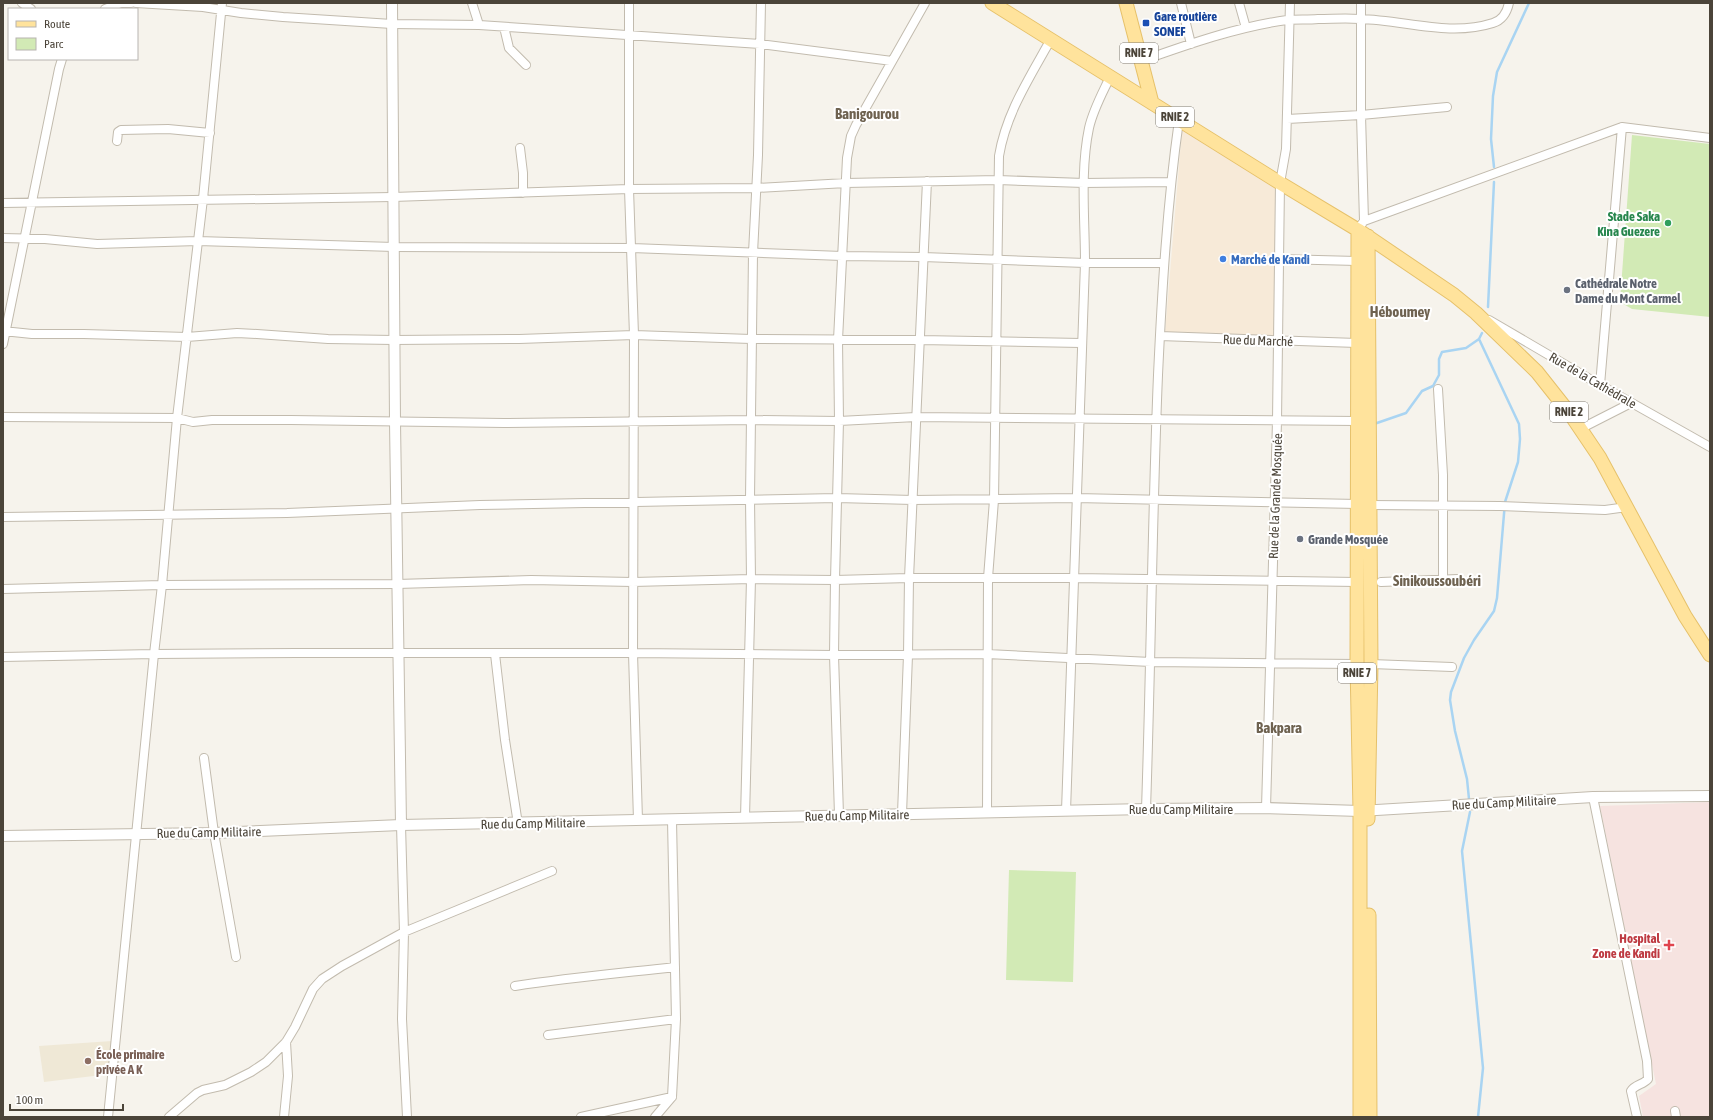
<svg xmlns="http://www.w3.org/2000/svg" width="1713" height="1120" font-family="'Asap Condensed',sans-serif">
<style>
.commercial{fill:#f7ead8}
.education{fill:#efe8d6}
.medical{fill:#f6e3e0}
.green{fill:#d2eab5}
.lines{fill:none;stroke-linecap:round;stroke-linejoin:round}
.stream{stroke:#a9d4f2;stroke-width:2.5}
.minor-casing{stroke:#c2bbae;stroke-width:10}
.tertiary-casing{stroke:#c2bbae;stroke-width:12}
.primary-casing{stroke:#e6c16a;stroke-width:15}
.minor{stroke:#fff;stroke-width:8}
.tertiary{stroke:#fff;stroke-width:10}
.primary{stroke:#ffe39c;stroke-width:13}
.transit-dot{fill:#1a4fb4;stroke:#fff;stroke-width:1.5}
.leisure-dot{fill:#2e9e5b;stroke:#fff;stroke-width:1.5}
.shop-dot{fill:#3f7fe0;stroke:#fff;stroke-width:1.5}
.worship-dot{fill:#6b7280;stroke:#fff;stroke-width:1.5}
.health-dot{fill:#e0444e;stroke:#fff;stroke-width:1.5}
.education-dot{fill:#8d6e63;stroke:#fff;stroke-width:1.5}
.labels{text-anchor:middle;stroke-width:4;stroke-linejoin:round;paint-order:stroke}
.shield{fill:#fff;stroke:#817c74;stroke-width:1}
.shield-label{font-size:12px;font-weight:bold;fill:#4b4439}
.transit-label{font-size:13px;font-weight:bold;fill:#164399;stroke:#fff;text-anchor:start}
.leisure-label{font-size:13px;font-weight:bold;fill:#27864d;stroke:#fff;text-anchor:end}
.shop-label{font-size:13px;font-weight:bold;fill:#366cbe;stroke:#fff;text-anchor:start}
.worship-label{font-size:13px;font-weight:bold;fill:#5b616d;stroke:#fff;text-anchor:start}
.street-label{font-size:13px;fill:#4b4439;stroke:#fff}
.health-label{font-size:13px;font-weight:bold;fill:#be3a42;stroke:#fff;text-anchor:end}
.education-label{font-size:13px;font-weight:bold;fill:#785e54;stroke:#fff;text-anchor:start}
.quarter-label{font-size:15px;font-weight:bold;fill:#6e6250;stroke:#fff}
</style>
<rect width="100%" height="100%" fill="#f6f3ec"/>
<!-- commercial -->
<path class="commercial" d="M1182,129L1276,186L1274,336L1165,333Z"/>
<!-- education -->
<path class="education" d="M112,1041L110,1074L44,1082L39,1046Z"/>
<!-- medical -->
<path class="medical" d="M1710,802V1117H1643L1639,1096L1656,1084L1600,806Z"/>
<!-- green -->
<path class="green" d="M1632,135L1710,144V317L1632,309L1620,302Z
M1009,870L1076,872L1073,982L1006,980Z"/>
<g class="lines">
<!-- stream -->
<path class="stream" d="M1494,167L1491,139L1493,96L1497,72L1529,3
M1488,307L1494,182
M1374,424L1406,413L1422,391L1433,386L1439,375V359L1442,352L1466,348L1479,339
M1469,799L1467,779L1455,731L1450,700L1451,692L1464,658L1474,640L1494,611L1497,598L1505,502L1518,462L1520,439L1519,424L1479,339L1482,333
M1470,812L1462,851L1483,1068L1478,1117"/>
<defs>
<path id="minor" d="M22,3L31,9
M136,3L203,7L241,13L283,17L392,24L479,25L760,44L892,61
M472,3L479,25
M629,3V189L634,335L633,653L638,820
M1181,3L1191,44
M1239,3L1246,28
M105,9L121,3H131
M504,27L509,48L526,65
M1141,61C1189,44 1237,27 1287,20C1297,19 1308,20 1318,19C1332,19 1346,18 1360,19C1405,20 1449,37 1493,23C1503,20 1507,12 1509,3
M1287,119L1361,115L1447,107
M117,141L118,132L121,130L168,129L210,133
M520,148L523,173V193
M3,203L393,197L629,189L756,188L846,183L998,180L1084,183L1170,182
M1364,221L1622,127L1710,138
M1361,225L1364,221L1361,115V3
M3,238L45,239L97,244L198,241L394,247L632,248L842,256L923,257L1085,263H1164
M1279,259L1357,261
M1489,320L1600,385L1710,447
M3,331L32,334H84L187,337L237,333L257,334L328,339L394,340L519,339L634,335L751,339L920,340L1081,343
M1160,336L1357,343
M3,344L59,69L62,59
M1600,385L1622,127
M1438,389L1443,475V579
M3,417L177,418L193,422L212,420H291L504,423L751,420L839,421L916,417L1358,421
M1580,429L1631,403
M1370,505L1500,506L1605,510L1627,507
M3,517L287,513L480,505L837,498L913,500L1076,498L1358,504
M1381,582L1458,579
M3,589L162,585L397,584L531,580L633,582L751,579L835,580L909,578H1074L1357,582
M495,654L505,740L518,824
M3,657L154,654L297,653H633L834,655L987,654L1151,662L1357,664
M1371,664L1452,667
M204,758L214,833L236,957
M1593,797L1647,1061L1648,1079C1643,1085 1635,1084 1631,1091L1637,1117
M1266,808L1277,421L1280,183L1286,149L1290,3
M1146,809C1151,664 1152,520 1158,375C1162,290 1167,205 1179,120
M1066,811L1085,263C1085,219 1080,171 1089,128C1093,110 1102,94 1110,77
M987,813L988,578L994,500L999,156C1006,113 1030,77 1051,39
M902,814L908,655L909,578L927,181
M839,815L834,655L835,580L839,421L838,340L847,158L851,136L856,125L925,3
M745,818L751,579L750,499L753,253L758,155L761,3
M401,825L404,932L402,1019L407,1117
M515,986C568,978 622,973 675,967
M548,1035L676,1019
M1675,1111L1676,1117
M108,1117L154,654L162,585L177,418L203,199L222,3
M169,1117L197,1093L203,1090L225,1085L251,1072L266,1062L286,1042L295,1027L313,989L322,979L342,966L404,932L552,871
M284,1117L288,1076L286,1042
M581,1117L672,1097L676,1019L672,820
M655,1117L672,1097"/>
<path id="tertiary" d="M392,3L395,422L401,825
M3,836L214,833L401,825L1146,809L1266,808L1360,811L1593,797L1710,796"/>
<path id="primary" d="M992,3L1280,183L1358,230L1454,295L1476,313L1537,372L1571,415L1600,458L1685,616L1710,655
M1126,3L1152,103
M1358,230L1357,664L1360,811V1117
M1368,236L1371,664L1368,819
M1369,915L1370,1117"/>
</defs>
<!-- minor casing -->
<use href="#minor" class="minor-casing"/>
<!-- tertiary casing -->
<use href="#tertiary" class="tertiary-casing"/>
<!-- primary casing -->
<use href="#primary" class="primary-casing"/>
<!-- minor -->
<use href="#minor" class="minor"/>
<!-- tertiary -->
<use href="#tertiary" class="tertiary"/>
<!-- primary -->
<use href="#primary" class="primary"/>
</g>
<!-- markers -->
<rect class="transit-dot" x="1142" y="19" width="8" height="8" rx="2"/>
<circle class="leisure-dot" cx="1668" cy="223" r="4"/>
<circle class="shop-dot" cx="1223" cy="259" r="4"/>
<g class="worship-dot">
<circle cx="1567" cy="290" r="4"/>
<circle cx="1300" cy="539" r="4"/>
</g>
<path class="health-dot" d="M1667 939h4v4h4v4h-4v4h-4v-4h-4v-4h4z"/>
<circle class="education-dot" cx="88" cy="1061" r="4"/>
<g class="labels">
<!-- shield labels -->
<g class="shield">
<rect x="1120" y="43" width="38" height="20" rx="3"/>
<rect x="1156" y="107" width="38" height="20" rx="3"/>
<rect x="1550" y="402" width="38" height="20" rx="3"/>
<rect x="1338" y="663" width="38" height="20" rx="3"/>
</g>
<g class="shield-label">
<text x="1139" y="57">RNIE 7</text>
<text x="1175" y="121">RNIE 2</text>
<text x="1569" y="416">RNIE 2</text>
<text x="1357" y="677">RNIE 7</text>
</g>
<!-- transit labels -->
<g class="transit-label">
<text x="1154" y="21">Gare routière<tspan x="1154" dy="15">SONEF</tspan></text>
</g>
<!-- leisure labels -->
<g class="leisure-label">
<text x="1660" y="221">Stade Saka<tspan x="1660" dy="15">Kina Guezere</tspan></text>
</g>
<!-- shop labels -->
<g class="shop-label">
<text x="1231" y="264">Marché de Kandi</text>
</g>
<!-- worship labels -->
<g class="worship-label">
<text x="1575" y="288">Cathédrale Notre<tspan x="1575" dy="15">Dame du Mont Carmel</tspan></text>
<text x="1308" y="544">Grande Mosquée</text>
</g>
<!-- street labels -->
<g class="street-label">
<text transform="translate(1258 340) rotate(2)" y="5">Rue du Marché</text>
<text transform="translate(1593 380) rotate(30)" y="5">Rue de la Cathédrale</text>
<text transform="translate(1275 496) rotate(-88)" y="5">Rue de la Grande Mosquée</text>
<text transform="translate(1504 802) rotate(-3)" y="5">Rue du Camp Militaire</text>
<text x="1181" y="814">Rue du Camp Militaire</text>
<text transform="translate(857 815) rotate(-1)" y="5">Rue du Camp Militaire</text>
<text transform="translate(533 823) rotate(-1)" y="5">Rue du Camp Militaire</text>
<text transform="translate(209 832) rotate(-1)" y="5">Rue du Camp Militaire</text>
</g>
<!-- health labels -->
<g class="health-label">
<text x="1660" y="943">Hospital<tspan x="1660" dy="15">Zone de Kandi</tspan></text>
</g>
<!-- education labels -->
<g class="education-label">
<text x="96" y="1059">École primaire<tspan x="96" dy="15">privée A K</tspan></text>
</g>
<!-- quarter labels -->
<g class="quarter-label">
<text x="867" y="119">Banigourou</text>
<text x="1400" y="317">Héboumey</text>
<text x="1437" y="586">Sinikoussoubéri</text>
<text x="1279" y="733">Bakpara</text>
</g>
</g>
<!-- border -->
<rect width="1713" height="1120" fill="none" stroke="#4b4439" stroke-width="8"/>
<!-- legend -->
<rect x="8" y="8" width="130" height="52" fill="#ffffff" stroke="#b7b4b0"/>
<rect x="16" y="21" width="20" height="6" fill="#ffe39c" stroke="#b7b4b0"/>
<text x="44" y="28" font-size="12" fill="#4b4439">Route</text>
<rect x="16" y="38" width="20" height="12" fill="#d2eab5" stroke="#b7b4b0"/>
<text x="44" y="48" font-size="12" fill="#4b4439">Parc</text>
<!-- scale -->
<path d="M10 1104v6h113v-6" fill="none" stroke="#4b4439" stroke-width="2"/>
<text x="16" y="1104" font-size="12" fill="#4b4439" stroke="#ffffff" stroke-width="3" paint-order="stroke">100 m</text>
</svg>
